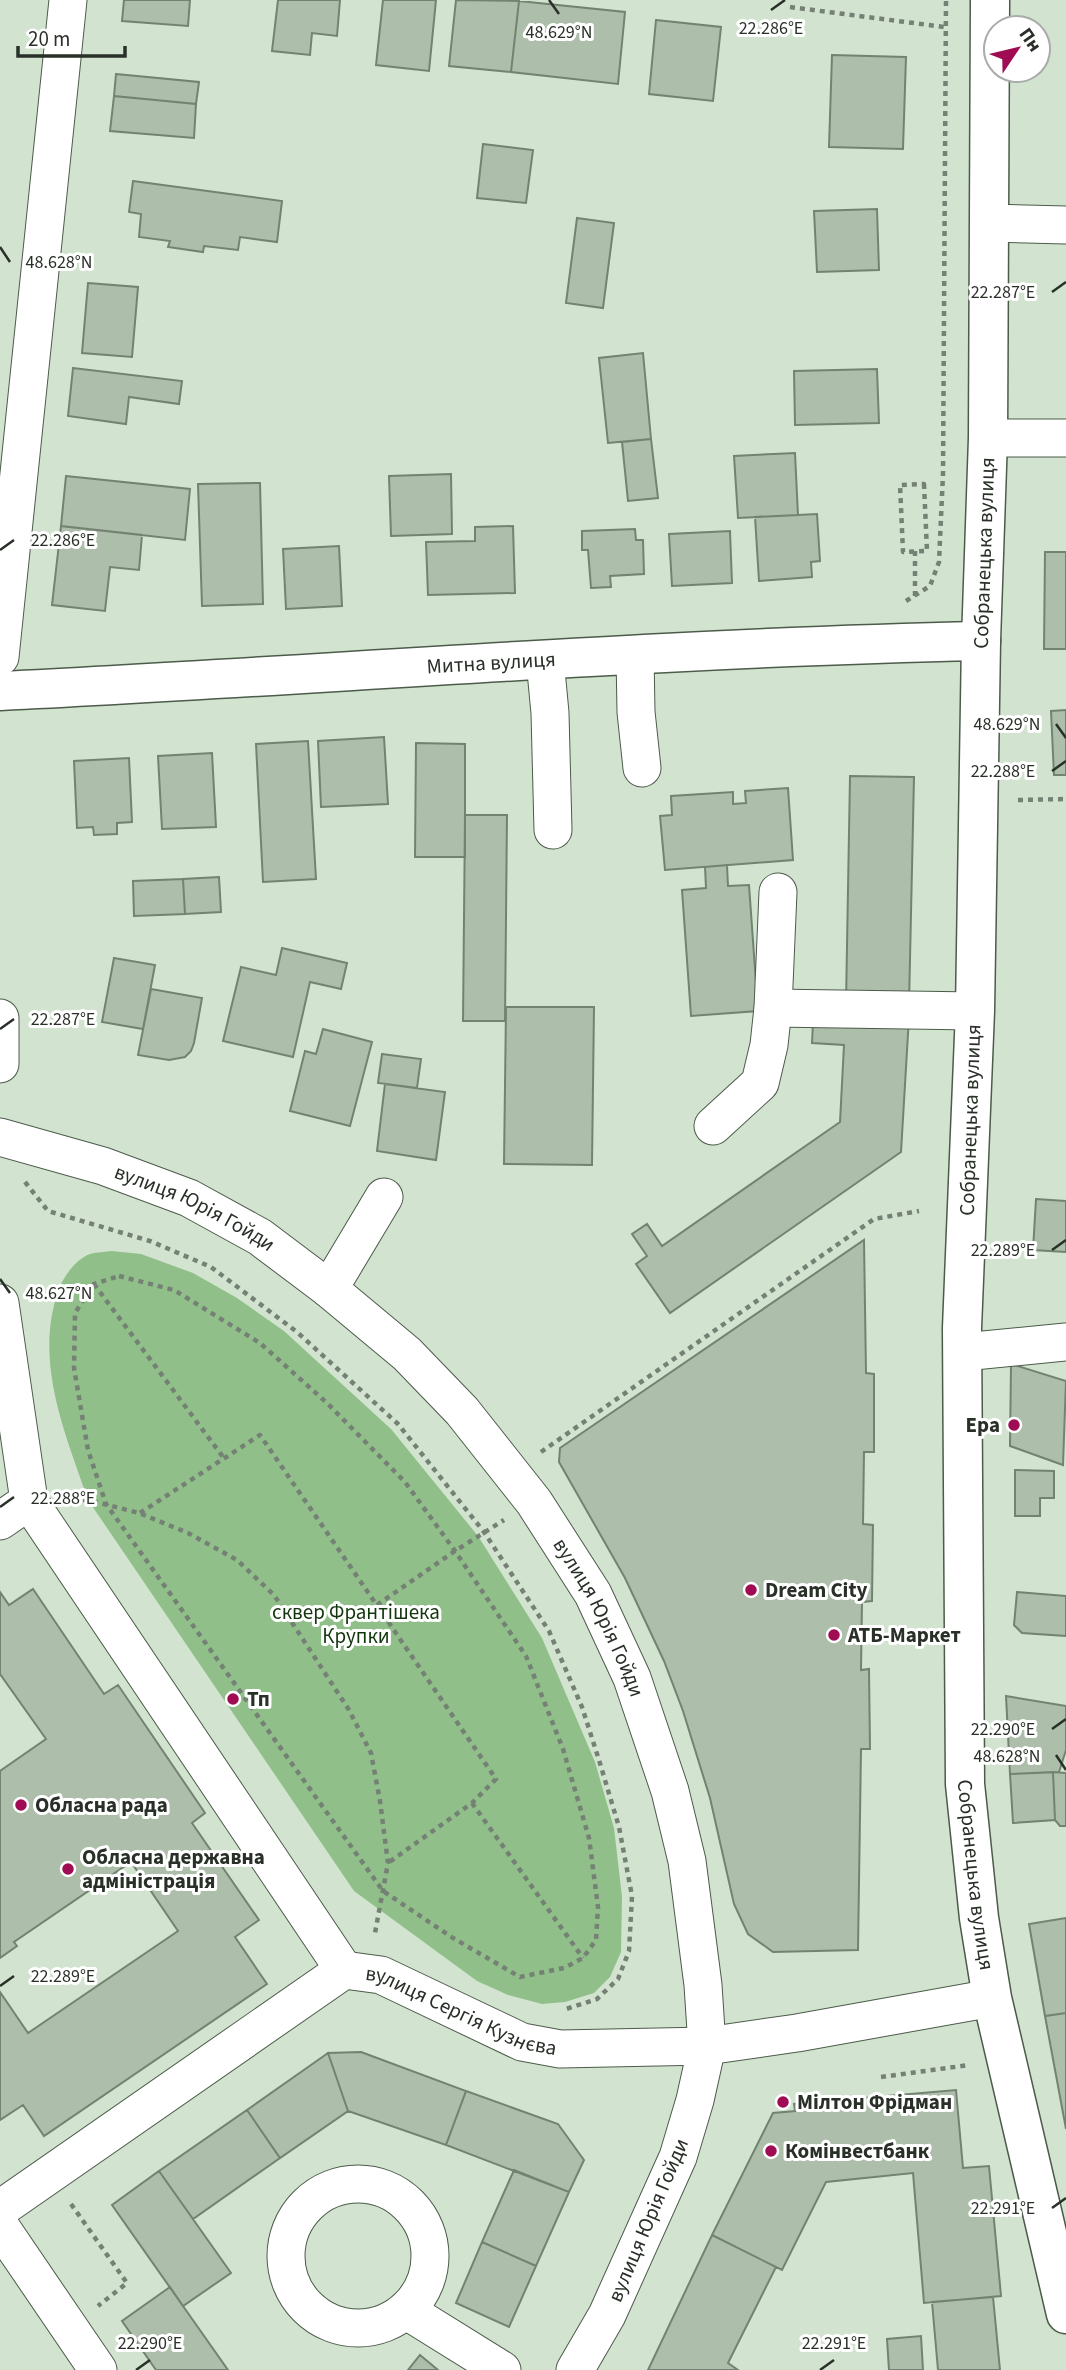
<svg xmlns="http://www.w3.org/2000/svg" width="1066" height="2370" font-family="'Source Sans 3',sans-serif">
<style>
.green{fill:#90bf89}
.building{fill:#adbeaa;stroke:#738371;stroke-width:2}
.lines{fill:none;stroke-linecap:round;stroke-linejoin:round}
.minor-casing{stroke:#4c5b4a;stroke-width:39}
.major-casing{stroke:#4c5b4a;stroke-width:41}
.path{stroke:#758174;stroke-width:4.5;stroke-dasharray:5 5;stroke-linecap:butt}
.minor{stroke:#fff;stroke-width:37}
.major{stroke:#fff;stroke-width:38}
.ticks{fill:none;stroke:#293028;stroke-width:2.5}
.poi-dot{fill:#a00c53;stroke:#fff;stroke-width:2.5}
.labels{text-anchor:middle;stroke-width:6;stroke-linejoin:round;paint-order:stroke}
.street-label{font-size:21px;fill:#293028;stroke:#fff}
.poi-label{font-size:21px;font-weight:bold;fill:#293028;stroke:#fff;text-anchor:start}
.park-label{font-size:21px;fill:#12370e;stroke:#fff}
.ticks-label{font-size:18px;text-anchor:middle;fill:#293028;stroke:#fff;stroke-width:6;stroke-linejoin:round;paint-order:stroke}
</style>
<rect width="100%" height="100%" fill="#d2e4d0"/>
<!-- green -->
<path class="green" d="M112,1251L141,1254L193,1273L237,1298L284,1331L391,1429L478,1536L542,1638L595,1762L614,1828L622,1897L621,1952L610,1977L594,1993L565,2002L542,2004L508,1995L477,1981L354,1891L88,1500C65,1433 33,1360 59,1289C64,1276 76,1259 90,1254C97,1252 105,1252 112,1251Z"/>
<!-- building -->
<path class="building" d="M124,0H190L188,26L122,21Z
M278,0H340L337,36L312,33L310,55L272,51Z
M383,0H436L429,71L376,65Z
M456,0L519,1L511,72L449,66Z
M519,1L625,12L618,84L511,72Z
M656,20L721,27L713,101L649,94Z
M832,55L906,57L903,149L829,147Z
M116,74L199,82L196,104L114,96Z
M114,96L196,104L194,138L110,131Z
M483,144L533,150L526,203L477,198Z
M133,181L282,201L277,242L240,237L238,250L204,246L203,252L168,247L170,241L139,237L141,214L129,212Z
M877,209L879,270L817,272L814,211Z
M577,218L614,223L603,308L566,303Z
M88,283L138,287L132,357L82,353Z
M643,353L651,439L608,443L599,358Z
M73,368L182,381L179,404L129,397L126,424L68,416Z
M877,369L879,423L795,425L794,371Z
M651,439L658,498L628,501L622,442Z
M795,453L798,515L738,518L734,456Z
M451,474L452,534L391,536L389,476Z
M66,476L190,489L185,540L61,526Z
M260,483L263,604L202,606L198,484Z
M817,514L820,561L811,562L812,577L759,581L755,517Z
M61,526L142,535L139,570L110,567L105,611L52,605Z
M513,526L515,593L428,595L426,542L475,541V527Z
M635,529L636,540H643L644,574L610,576L611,587L591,588L588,550H582V531Z
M730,531L732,583L672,586L669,534Z
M339,546L342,606L286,609L283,549Z
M1045,552H1066V649H1044Z
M1066,710V775H1054L1051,711Z
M384,737L388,804L321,807L318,741Z
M308,741L316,879L263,882L256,744Z
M416,743L465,744V857H415Z
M212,753L216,827L162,829L158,756Z
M129,758L132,822L117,823V834L94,835L93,827L77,828L74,761Z
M850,776L914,777L909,1005L846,1003Z
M788,788L793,860L665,870L660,816L672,815L671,796L733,792V804L746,803L745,791Z
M465,815H507L505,1021H463Z
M727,865L728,886L749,885L758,1011L691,1016L682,890L706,888L705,867Z
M219,877L221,912L185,914L183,879Z
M183,879L185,914L134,916L133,881Z
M282,948L347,963L341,989L310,982L293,1057L223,1041L241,967L276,975Z
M114,958L155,965L143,1029L102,1022Z
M151,989L202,998L194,1043L191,1051L185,1057L169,1060L138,1055Z
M506,1007H594L592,1165L504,1164Z
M909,1017L901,1152L670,1313L636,1264L647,1256L632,1234L647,1224L662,1246L840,1122L844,1045L812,1043L813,1022Z
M323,1029L372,1042L350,1126L290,1111L305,1051L316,1054Z
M382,1054L421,1059L417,1088L378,1083Z
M385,1084L445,1092L436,1160L377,1151Z
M1036,1199L1066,1201V1252L1033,1250Z
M864,1240L866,1373L874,1374V1452H864L863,1524L873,1525L872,1601L862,1602L861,1670L869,1669L870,1749H861L858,1950L773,1952L748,1934L734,1904L710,1798L683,1711L664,1661L625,1578L559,1462L560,1448Z
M1011,1364L1066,1381L1063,1465L1010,1446Z
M1015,1470L1054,1471V1498H1040V1516H1015Z
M33,1589L104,1694L118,1685L205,1813L192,1823L259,1920L235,1937L267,1984L44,2136L23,2105L0,2120V1992L28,2033L178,1931L131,1862L14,1942L17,1946L0,1958V1771L46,1739L0,1674V1592L9,1605Z
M1017,1592L1066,1596V1636L1022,1633L1014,1625Z
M235,1693L239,1699L232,1704L228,1698Z
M1006,1696L1066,1706V1750L1059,1772L1010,1774Z
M1053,1772L1066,1773V1826H1060L1055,1820Z
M1053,1772L1055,1820L1013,1823L1010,1774Z
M1066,1918V2013L1045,2016L1029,1924Z
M1066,2013V2129L1045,2016Z
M361,2052L466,2091L446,2145L348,2111L328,2053Z
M328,2053L348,2111L280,2158L247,2110Z
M956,2090L963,2168L989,2166L1001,2296L924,2303L913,2173L826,2182L782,2270L712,2235L773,2113L795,2111L794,2104Z
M466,2091L558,2124L584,2160L569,2192L446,2145Z
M247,2110L280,2158L193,2219L159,2171Z
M514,2170L569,2192L536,2266L482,2242Z
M159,2171L231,2273L183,2306L112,2205Z
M712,2235L776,2267L728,2363L738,2370H648Z
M482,2242L536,2266L509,2327L456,2303Z
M170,2287L183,2306L228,2370H156L122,2321Z
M993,2297L1000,2370H938L932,2302Z
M921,2336L923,2370H889L887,2339Z
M420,2355L438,2370H408Z"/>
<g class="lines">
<defs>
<g id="minor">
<path d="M989,223L1066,225"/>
<path d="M988,438H1066"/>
<path d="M635,655L636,712L642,768"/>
<path d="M0,657L68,0"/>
<path d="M545,660L550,713L553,830"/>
<path d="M773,1008L975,1011"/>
<path d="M0,1018V1064"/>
<path d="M713,1126L760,1083L769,1045L773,1008L778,892"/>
<path id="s1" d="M0,1137L103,1166L189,1198L260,1237L329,1289L407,1354L462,1411L534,1502L593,1594L632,1678L670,1791L687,1861L703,1985L707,2046L695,2100L678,2157L607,2315L575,2370"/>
<path d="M329,1289L384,1197"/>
<path d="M0,1303L29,1501L0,1521"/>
<path d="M963,1352L1066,1342"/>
<path d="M29,1501L344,1970"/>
<circle cx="358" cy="2256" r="72"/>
<path id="s2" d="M0,2209L344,1970L381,1975L522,2042L560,2049L707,2046L797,2033L992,1998"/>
<path d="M0,2226L98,2370"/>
<path d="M407,2311L502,2370"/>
</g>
<g id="major">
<path id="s3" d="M990,0L988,438L981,641L975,1011L962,1328L965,1784L979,1918L992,1998L1066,2314"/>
<path id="s4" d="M0,691C327,675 654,648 981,641"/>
</g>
</defs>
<!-- minor casing -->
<use href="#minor" class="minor-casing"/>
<!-- major casing -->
<use href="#major" class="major-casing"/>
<!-- path -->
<path class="path" d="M790,7L944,27
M924,484L927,551L903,552L900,485Z
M915,551V596
M906,601L930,586L939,562L943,474L946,0
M1018,800L1066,799
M25,1182L48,1211L150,1241L211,1267L297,1332L398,1424L484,1532L549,1631L582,1707L599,1760L619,1827L632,1896L629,1951L618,1979L597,1999L563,2010
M119,1276L174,1290L260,1343L327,1403L405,1482L455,1551L526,1656L563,1749L589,1838L598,1907L596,1940L583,1958L564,1968L520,1977L453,1938L383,1891L106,1504L88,1450L74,1368L75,1313L94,1284Z
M94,1284L223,1457
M541,1452L874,1219L919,1211
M73,1500H88L139,1513L188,1533L237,1560L274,1595L349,1710L371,1753L380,1801L388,1863L375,1933L372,1936
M140,1513L260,1435L496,1779L472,1803L388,1863
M377,1605L455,1551L504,1520
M472,1803L583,1958
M881,2077L969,2065
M71,2204L127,2283L98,2306"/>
<!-- minor -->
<use href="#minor" class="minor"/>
<!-- major -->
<use href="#major" class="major"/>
</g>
<!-- ticks -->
<path class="ticks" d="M549,0L559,14M771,10L785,0M0,247L10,262M1052,292L1066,282M0,550L14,540M1056,724L1066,738M1052,771L1066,761M0,1029L14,1019M1052,1250L1066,1240M0,1279L10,1293M0,1507L14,1497M1052,1729L1066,1719M1056,1755L1066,1770M0,1986L14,1976M1052,2208L1066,2198M136,2370L150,2360M820,2370L834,2360"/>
<!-- markers -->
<g class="poi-dot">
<circle cx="1014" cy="1425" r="7"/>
<circle cx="751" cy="1590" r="7"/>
<circle cx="834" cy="1635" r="7"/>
<circle cx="233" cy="1699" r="7"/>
<circle cx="21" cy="1805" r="7"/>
<circle cx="68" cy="1869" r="7"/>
<circle cx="783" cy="2102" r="7"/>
<circle cx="771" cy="2151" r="7"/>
</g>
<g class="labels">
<!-- street labels -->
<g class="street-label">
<text transform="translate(984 553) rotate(-88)" y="7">Собранецька вулиця</text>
<text dy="7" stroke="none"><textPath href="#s4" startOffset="492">Митна вулиця</textPath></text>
<text transform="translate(970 1120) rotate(-88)" y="7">Собранецька вулиця</text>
<text dy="7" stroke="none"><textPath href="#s1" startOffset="208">вулиця Юрія Гойди</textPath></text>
<text dy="7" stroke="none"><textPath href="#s1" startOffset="796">вулиця Юрія Гойди</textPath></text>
<text dy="7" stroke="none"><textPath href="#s3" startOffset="1876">Собранецька вулиця</textPath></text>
<text dy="7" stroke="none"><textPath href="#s2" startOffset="544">вулиця Сергія Кузнєва</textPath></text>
<text transform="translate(648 2220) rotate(-67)" y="7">вулиця Юрія Гойди</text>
</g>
<!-- poi labels -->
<g class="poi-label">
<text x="1000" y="1432" text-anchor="end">Ера</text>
<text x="765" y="1597">Dream City</text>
<text x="848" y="1642">АТБ-Маркет</text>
<text x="247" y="1706">Тп</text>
<text x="35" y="1812">Обласна рада</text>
<text x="82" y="1864">Обласна державна<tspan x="82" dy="24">адміністрація</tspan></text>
<text x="797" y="2109">Мілтон Фрідман</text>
<text x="785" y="2158">Комінвестбанк</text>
</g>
<!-- park labels -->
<g class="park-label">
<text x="356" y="1619">сквер Франтішека<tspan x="356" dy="24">Крупки</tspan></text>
</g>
</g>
<g class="ticks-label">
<text x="771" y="34">22.286°E</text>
<text x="559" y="38">48.629°N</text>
<text x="59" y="268">48.628°N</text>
<text x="1003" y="298">22.287°E</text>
<text x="63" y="546">22.286°E</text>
<text x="1007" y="730">48.629°N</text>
<text x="1003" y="777">22.288°E</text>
<text x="63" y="1025">22.287°E</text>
<text x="1003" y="1256">22.289°E</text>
<text x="59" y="1299">48.627°N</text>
<text x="63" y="1504">22.288°E</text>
<text x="1003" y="1735">22.290°E</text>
<text x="1007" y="1762">48.628°N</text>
<text x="63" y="1982">22.289°E</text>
<text x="1003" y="2214">22.291°E</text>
<text x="150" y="2349">22.290°E</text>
<text x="834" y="2349">22.291°E</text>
</g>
<!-- north arrow -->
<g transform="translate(1017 49) rotate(55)"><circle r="33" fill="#ffffff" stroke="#a9aca9" stroke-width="2"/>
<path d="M0-5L12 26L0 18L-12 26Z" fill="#a00c53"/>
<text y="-10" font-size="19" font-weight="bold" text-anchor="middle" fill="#293028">Пн</text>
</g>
<!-- scale -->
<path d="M18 46v10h107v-10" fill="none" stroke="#293028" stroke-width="3.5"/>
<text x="28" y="46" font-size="21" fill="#293028" stroke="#ffffff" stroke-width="5" paint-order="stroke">20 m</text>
</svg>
